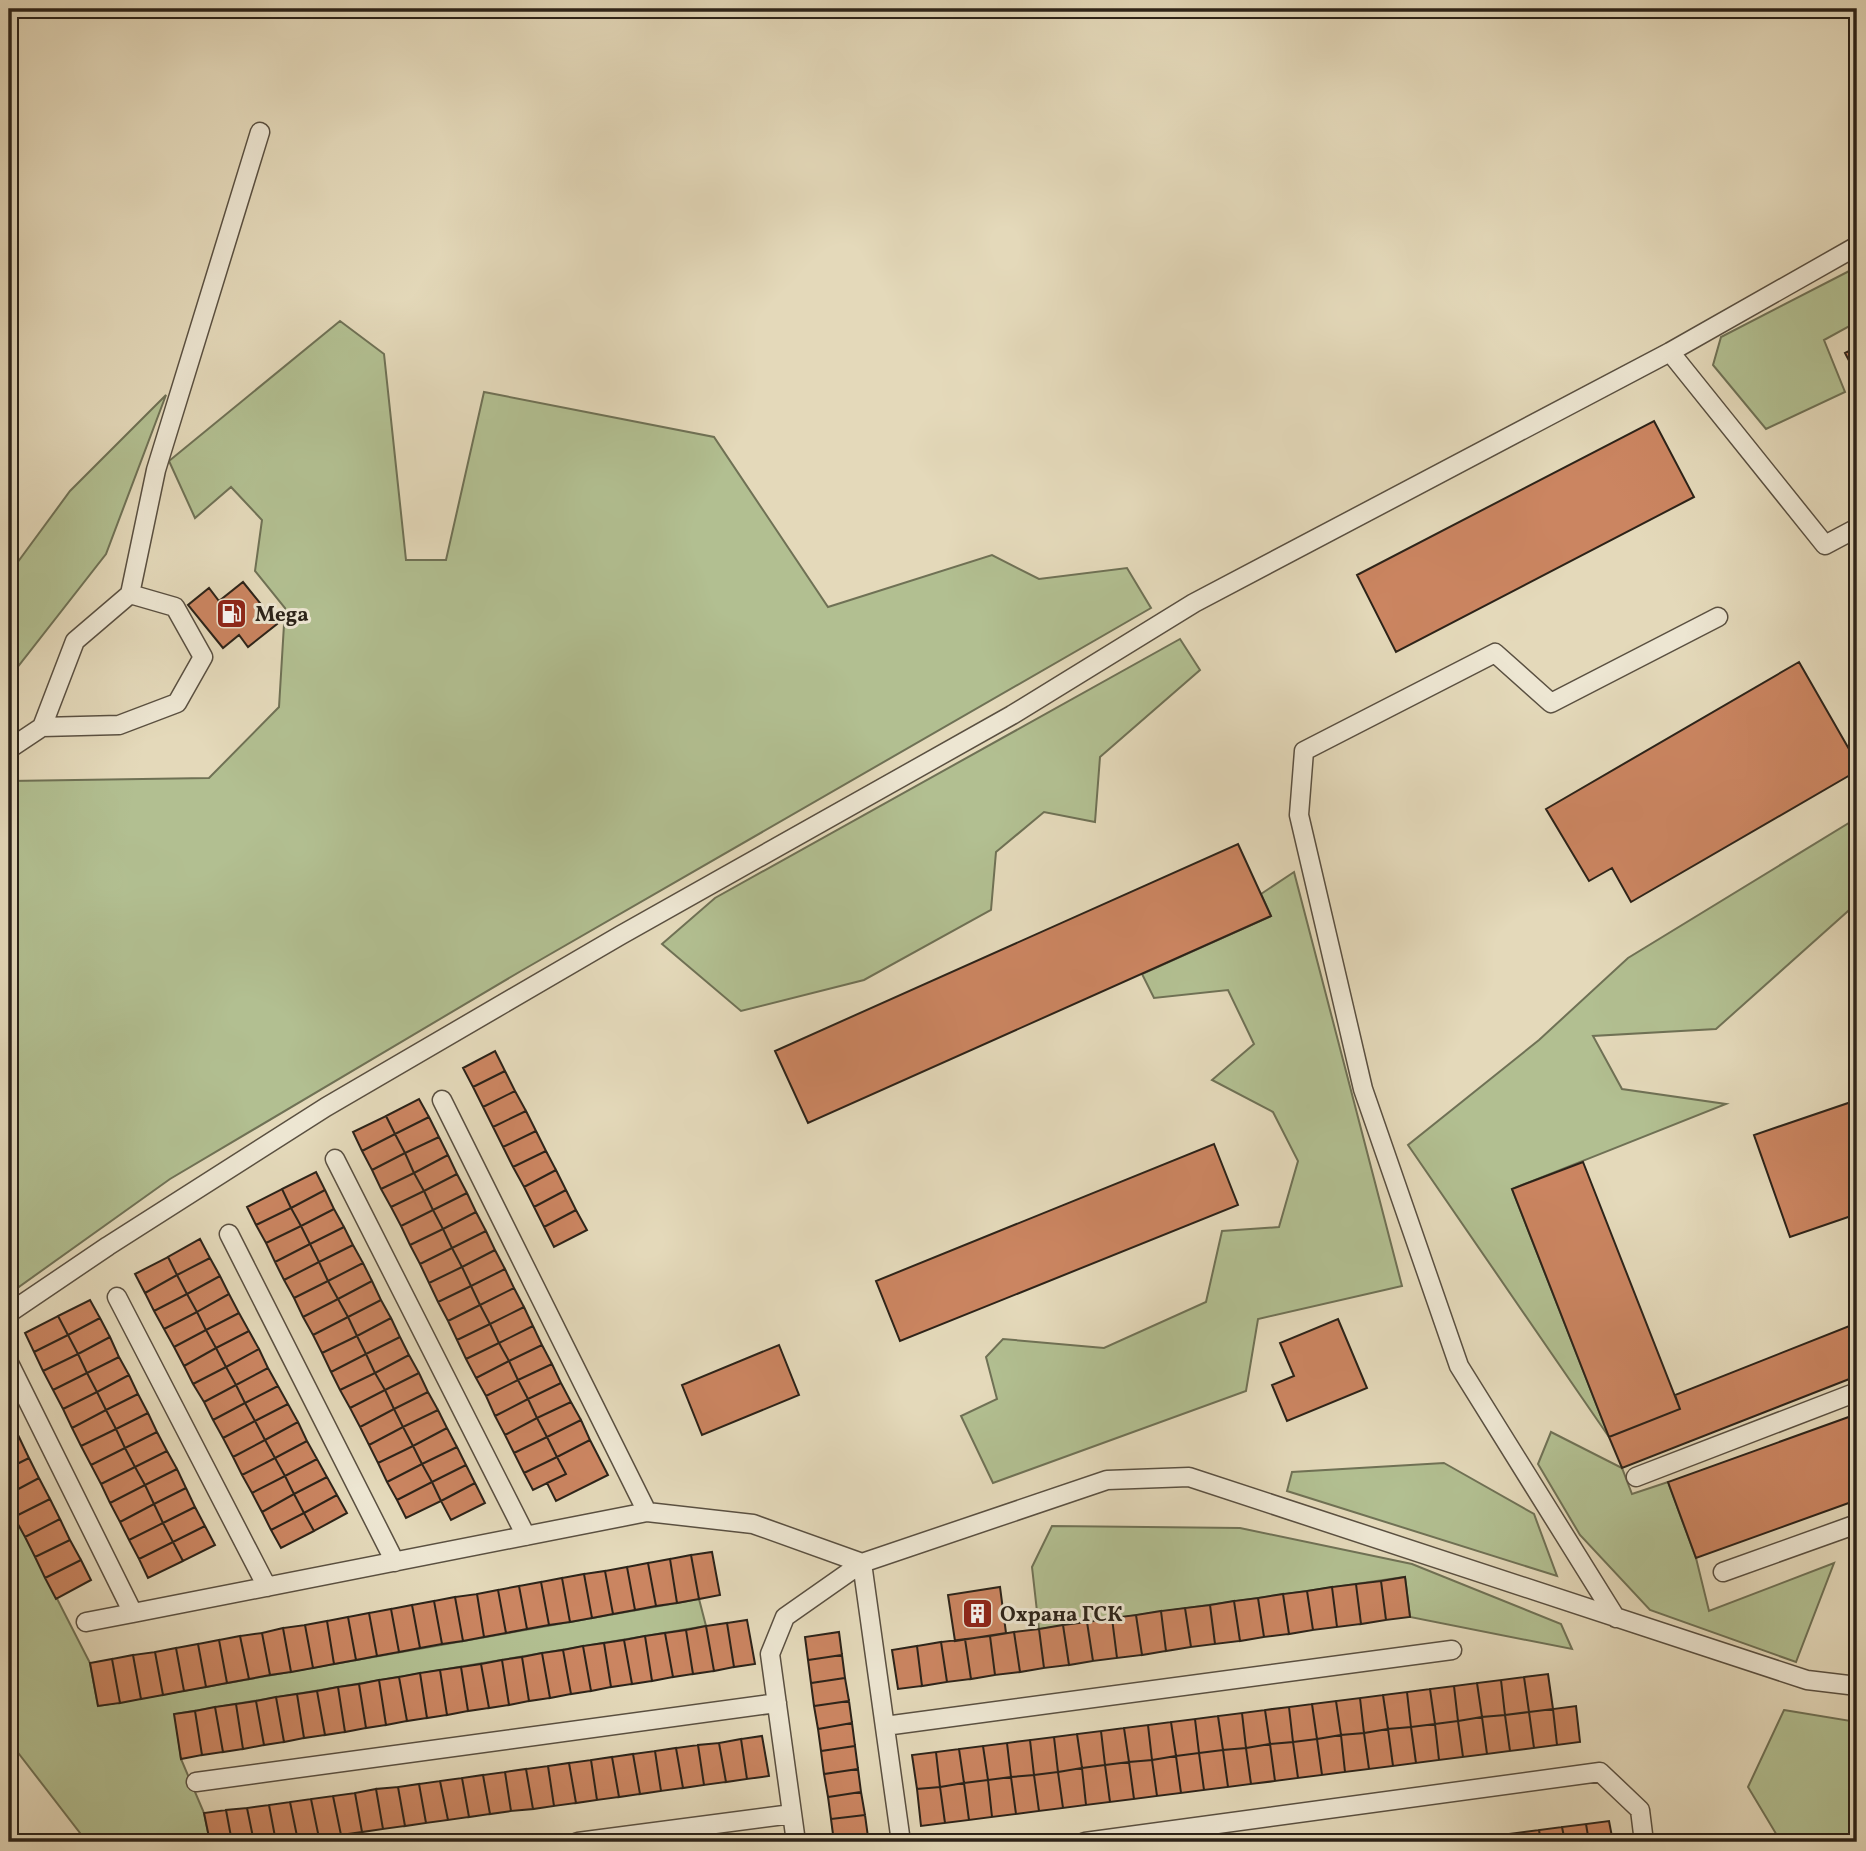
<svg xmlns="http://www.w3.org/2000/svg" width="1866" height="1851" font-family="Vollkorn,serif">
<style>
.green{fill:#b2bf91;stroke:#6f7155;stroke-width:2}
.building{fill:#cb8561;stroke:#2c2319;stroke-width:2}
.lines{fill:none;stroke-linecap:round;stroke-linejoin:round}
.lane-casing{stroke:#5a5041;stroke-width:21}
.lane{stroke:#ede6d2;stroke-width:18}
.labels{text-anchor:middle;stroke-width:6;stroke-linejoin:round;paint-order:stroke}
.poi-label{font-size:21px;font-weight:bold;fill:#2c2319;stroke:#ede6d2;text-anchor:start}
</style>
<rect width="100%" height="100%" fill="#e4d9ba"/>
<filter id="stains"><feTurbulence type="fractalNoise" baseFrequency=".00286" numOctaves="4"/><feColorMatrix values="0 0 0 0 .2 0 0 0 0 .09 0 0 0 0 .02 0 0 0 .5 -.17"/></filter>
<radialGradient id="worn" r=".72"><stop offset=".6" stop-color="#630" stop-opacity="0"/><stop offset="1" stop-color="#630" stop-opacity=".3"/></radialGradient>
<!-- green -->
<path class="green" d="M1857,267V322L1824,340L1845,392L1766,429L1713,365L1721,337Z
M340,321L384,354L406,560H446L484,392L714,437L828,607L992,555L1039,579L1127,568L1151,608L521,971L170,1179L9,1294V781L209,778L279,707L285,608L255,571L262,520L231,487L195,518L169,461Z
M166,395L106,554L9,678V574L70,491Z
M1180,639L1200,670L1100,757L1095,822L1044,812L996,852L991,910L864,980L741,1011L662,944L715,898Z
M1857,818V903L1716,1029L1593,1036L1622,1089L1726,1104L1512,1189L1609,1437L1408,1145L1539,1040L1628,958Z
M1294,872L1402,1286L1258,1319L1246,1391L993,1483L961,1416L997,1399L986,1357L1003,1339L1104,1348L1206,1302L1222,1231L1279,1227L1298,1161L1273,1112L1212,1080L1254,1044L1228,990L1154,998L1142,974L1271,916L1261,894Z
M1551,1432L1622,1468L1632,1494L1668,1482L1696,1558L1709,1611L1834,1563L1796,1662L1650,1610L1580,1535L1538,1464Z
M1444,1463L1534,1514L1557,1576L1287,1491L1292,1472Z
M9,1505L90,1663L98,1706L699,1599L706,1626L175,1714L181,1759L204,1813L210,1842H87L9,1741Z
M1052,1526L1240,1528L1412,1564L1561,1624L1572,1649L1410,1617L1405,1577L1039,1629L1032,1567Z
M1784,1710L1857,1722V1842H1781L1748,1787Z"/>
<!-- building -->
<path class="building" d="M1857,347V376L1845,353Z
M1654,421L1694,497L1396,652L1357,575Z
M243,582L277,624L248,647L239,635L223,648L188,605L209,588L219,601Z
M1799,662L1857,763V771L1631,902L1612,868L1589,881L1546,809Z
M1238,844L1271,916L808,1123L775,1051Z
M495,1051L505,1071L473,1087L463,1068Z
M505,1071L515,1091L483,1107L473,1087Z
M515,1091L526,1111L493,1127L483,1107Z
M419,1099L429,1117L395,1134L386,1116Z
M1857,1100V1214L1790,1237L1754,1135Z
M526,1111L536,1131L503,1147L493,1127Z
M386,1116L395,1134L362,1151L353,1132Z
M429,1117L439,1137L405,1153L395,1134Z
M536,1131L546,1151L513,1167L503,1147Z
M395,1134L405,1153L372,1170L362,1151Z
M439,1137L448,1155L414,1173L405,1153Z
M1214,1144L1238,1205L900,1341L876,1281Z
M546,1151L556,1170L524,1187L513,1167Z
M405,1153L414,1173L381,1189L372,1170Z
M448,1155L457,1174L424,1191L414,1173Z
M1583,1162L1680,1409L1609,1437L1512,1189Z
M556,1170L566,1190L534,1207L524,1187Z
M316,1172L325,1190L291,1208L282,1189Z
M414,1173L424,1191L391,1207L381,1189Z
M457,1174L467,1193L433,1210L424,1191Z
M282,1189L291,1208L256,1225L247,1207Z
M325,1190L334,1209L301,1226L291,1208Z
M566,1190L576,1210L544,1227L534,1207Z
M424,1191L433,1210L401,1226L391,1207Z
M467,1193L476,1212L443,1229L433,1210Z
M291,1208L301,1226L266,1243L256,1225Z
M334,1209L344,1227L310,1244L301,1226Z
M433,1210L443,1229L410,1245L401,1226Z
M576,1210L587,1230L554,1247L544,1227Z
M476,1212L486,1231L452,1248L443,1229Z
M301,1226L310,1244L275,1262L266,1243Z
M344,1227L353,1245L319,1262L310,1244Z
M443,1229L452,1248L420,1264L410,1245Z
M486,1231L495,1250L462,1267L452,1248Z
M200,1239L210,1258L177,1275L168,1257Z
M310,1244L319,1262L284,1280L275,1262Z
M353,1245L363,1263L328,1281L319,1262Z
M452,1248L462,1267L429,1283L420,1264Z
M495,1250L505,1269L471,1286L462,1267Z
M168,1257L177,1275L145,1293L135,1274Z
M210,1258L220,1276L187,1294L177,1275Z
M319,1262L328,1281L294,1298L284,1280Z
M363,1263L372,1281L338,1299L328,1281Z
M462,1267L471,1286L438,1302L429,1283Z
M505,1269L514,1288L480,1305L471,1286Z
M177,1275L187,1294L154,1311L145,1293Z
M220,1276L229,1294L197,1312L187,1294Z
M328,1281L338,1299L303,1317L294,1298Z
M372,1281L381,1300L348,1317L338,1299Z
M471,1286L480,1305L448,1321L438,1302Z
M514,1288L524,1307L490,1324L480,1305Z
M187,1294L197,1312L164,1329L154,1311Z
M229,1294L239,1313L206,1330L197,1312Z
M338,1299L348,1317L313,1335L303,1317Z
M90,1300L100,1318L68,1335L58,1316Z
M381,1300L391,1318L357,1336L348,1317Z
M480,1305L490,1324L457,1340L448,1321Z
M524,1307L533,1326L499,1343L490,1324Z
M197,1312L206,1330L174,1347L164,1329Z
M239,1313L249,1331L216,1348L206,1330Z
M58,1316L68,1335L34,1352L25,1333Z
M348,1317L357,1336L322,1353L313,1335Z
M100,1318L110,1337L78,1354L68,1335Z
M391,1318L400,1337L366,1354L357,1336Z
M1338,1319L1367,1388L1287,1421L1272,1385L1294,1376L1280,1343Z
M1857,1323V1376L1622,1468L1609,1437L1680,1409L1675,1395Z
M490,1324L499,1343L466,1359L457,1340Z
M533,1326L542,1345L509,1361L499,1343Z
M206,1330L216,1348L184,1366L174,1347Z
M249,1331L259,1349L226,1367L216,1348Z
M68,1335L78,1354L43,1371L34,1352Z
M357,1336L366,1354L331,1372L322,1353Z
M110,1337L119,1357L87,1373L78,1354Z
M400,1337L409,1355L375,1373L366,1354Z
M499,1343L509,1361L476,1378L466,1359Z
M542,1345L552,1364L518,1380L509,1361Z
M779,1345L799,1395L702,1435L682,1385Z
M216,1348L226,1367L193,1384L184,1366Z
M259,1349L268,1368L236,1385L226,1367Z
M78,1354L87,1373L53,1390L43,1371Z
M366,1354L375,1373L340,1390L331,1372Z
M409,1355L419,1373L385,1390L375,1373Z
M119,1357L129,1375L97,1392L87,1373Z
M509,1361L518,1380L486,1396L476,1378Z
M552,1364L561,1383L528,1399L518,1380Z
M226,1367L236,1385L204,1402L193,1384Z
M268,1368L278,1386L245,1403L236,1385Z
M87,1373L97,1392L63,1409L53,1390Z
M375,1373L385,1390L350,1408L340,1390Z
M419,1373L428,1392L394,1409L385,1390Z
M129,1375L138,1394L106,1410L97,1392Z
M518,1380L528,1399L495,1416L486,1396Z
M561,1383L571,1402L537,1418L528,1399Z
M236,1385L245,1403L213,1420L204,1402Z
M278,1386L288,1404L255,1421L245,1403Z
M385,1390L394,1409L360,1427L350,1408Z
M97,1392L106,1410L72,1428L63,1409Z
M428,1392L438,1410L403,1427L394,1409Z
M138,1394L148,1413L116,1429L106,1410Z
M528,1399L537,1418L505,1435L495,1416Z
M571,1402L581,1420L547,1437L537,1418Z
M245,1403L255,1421L223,1438L213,1420Z
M288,1404L298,1422L265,1440L255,1421Z
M394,1409L403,1427L369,1445L360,1427Z
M106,1410L116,1429L81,1446L72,1428Z
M438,1410L447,1428L413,1446L403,1427Z
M148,1413L157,1432L125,1448L116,1429Z
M1857,1414V1500L1696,1558L1668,1482Z
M9,1418L19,1437L9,1442Z
M537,1418L547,1437L514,1453L505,1435Z
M581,1420L590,1440L557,1457L547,1437Z
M255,1421L265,1440L233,1457L223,1438Z
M298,1422L307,1441L275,1458L265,1440Z
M403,1427L413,1446L378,1463L369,1445Z
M447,1428L457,1447L422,1464L413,1446Z
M116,1429L125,1448L91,1465L81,1446Z
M157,1432L167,1451L135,1467L125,1448Z
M19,1437L29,1458L9,1468V1442Z
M547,1437L557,1457L524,1473L514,1453Z
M265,1440L275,1458L242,1475L233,1457Z
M590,1440L608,1475L556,1501L547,1483L566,1474L557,1457Z
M307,1441L317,1459L285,1476L275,1458Z
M413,1446L422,1464L387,1482L378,1463Z
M457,1447L466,1465L432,1482L422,1464Z
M125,1448L135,1467L101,1484L91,1465Z
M167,1451L177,1469L145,1485L135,1467Z
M557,1457L566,1474L533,1490L524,1473Z
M29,1458L39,1478L9,1494V1468Z
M275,1458L285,1476L252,1493L242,1475Z
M317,1459L327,1477L294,1494L285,1476Z
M422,1464L432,1482L397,1500L387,1482Z
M466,1465L475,1483L441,1501L432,1482Z
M135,1467L145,1485L110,1503L101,1484Z
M177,1469L186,1488L154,1504L145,1485Z
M285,1476L294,1494L262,1512L252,1493Z
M327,1477L337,1495L304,1513L294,1494Z
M39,1478L50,1499L14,1517L9,1505V1494Z
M432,1482L441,1501L406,1518L397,1500Z
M475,1483L485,1503L451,1520L441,1501Z
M145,1485L154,1504L120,1522L110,1503Z
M186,1488L195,1507L163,1523L154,1504Z
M294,1494L304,1513L271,1530L262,1512Z
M337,1495L347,1513L314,1531L304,1513Z
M50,1499L60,1519L25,1537L14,1517Z
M154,1504L163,1523L129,1540L120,1522Z
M195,1507L205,1526L173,1542L163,1523Z
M304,1513L314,1531L281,1548L271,1530Z
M60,1519L70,1540L35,1557L25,1537Z
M163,1523L173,1542L139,1559L129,1540Z
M205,1526L215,1545L183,1561L173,1542Z
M70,1540L81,1560L45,1578L35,1557Z
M173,1542L183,1561L148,1578L139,1559Z
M712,1552L720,1595L699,1599L691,1555Z
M691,1555L699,1599L677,1603L670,1559Z
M670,1559L677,1603L656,1606L648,1563Z
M81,1560L91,1580L56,1599L45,1578Z
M648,1563L656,1606L635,1610L627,1567Z
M627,1567L635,1610L613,1614L605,1571Z
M605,1571L613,1614L592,1618L584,1574Z
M584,1574L592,1618L570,1622L562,1578Z
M1405,1577L1410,1617L1386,1620L1381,1581Z
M562,1578L570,1622L549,1625L541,1582Z
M1381,1581L1386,1620L1361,1624L1356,1584Z
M541,1582L549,1625L527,1629L519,1586Z
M1356,1584L1361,1624L1337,1627L1332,1587Z
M519,1586L527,1629L506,1633L498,1590Z
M1000,1587L1006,1633L955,1641L948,1595Z
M1332,1587L1337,1627L1313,1630L1307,1591Z
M498,1590L506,1633L484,1637L477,1594Z
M1307,1591L1313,1630L1289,1634L1283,1594Z
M477,1594L484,1637L463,1641L455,1597Z
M1283,1594L1289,1634L1264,1637L1258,1598Z
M455,1597L463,1641L442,1644L434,1601Z
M1258,1598L1264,1637L1240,1641L1234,1601Z
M434,1601L442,1644L420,1648L412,1605Z
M1234,1601L1240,1641L1215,1644L1210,1605Z
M412,1605L420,1648L399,1652L391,1609Z
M1210,1605L1215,1644L1191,1647L1185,1608Z
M1185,1608L1191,1647L1166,1651L1161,1611Z
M391,1609L399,1652L377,1656L369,1613Z
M1161,1611L1166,1651L1142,1655L1136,1615Z
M369,1613L377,1656L356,1660L348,1617Z
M1136,1615L1142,1655L1117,1658L1112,1618Z
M348,1617L356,1660L334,1664L327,1621Z
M1112,1618L1117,1658L1093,1661L1087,1622Z
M747,1620L755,1664L734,1667L727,1623Z
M327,1621L334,1664L313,1668L305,1625Z
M1087,1622L1093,1661L1069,1665L1063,1625Z
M727,1623L734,1667L714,1671L706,1626Z
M305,1625L313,1668L291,1672L283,1628Z
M1063,1625L1069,1665L1044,1668L1039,1629Z
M706,1626L714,1671L693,1674L686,1630Z
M283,1628L291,1672L270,1675L262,1633Z
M1039,1629L1044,1668L1020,1672L1014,1632Z
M686,1630L693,1674L673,1677L665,1633Z
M839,1632L842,1655L808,1660L805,1637Z
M1014,1632L1020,1672L995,1675L990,1636Z
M262,1633L270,1675L249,1679L240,1636Z
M665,1633L673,1677L652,1681L645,1636Z
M240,1636L249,1679L227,1683L219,1640Z
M645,1636L652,1681L632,1684L624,1640Z
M990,1636L995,1675L971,1679L965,1639Z
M965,1639L971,1679L947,1682L941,1642Z
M219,1640L227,1683L206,1687L198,1644Z
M624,1640L632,1684L611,1687L604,1643Z
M941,1642L947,1682L922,1686L917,1646Z
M604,1643L611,1687L591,1691L583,1646Z
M198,1644L206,1687L184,1691L176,1648Z
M583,1646L591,1691L571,1694L563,1650Z
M917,1646L922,1686L898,1689L892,1650Z
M176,1648L184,1691L163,1695L155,1652Z
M563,1650L571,1694L550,1698L542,1653Z
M155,1652L163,1695L141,1699L133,1655Z
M542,1653L550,1698L529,1701L522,1657Z
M133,1655L141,1699L120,1703L112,1659Z
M842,1655L845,1678L811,1683L808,1660Z
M522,1657L529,1701L509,1705L502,1660Z
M112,1659L120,1703L98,1706L90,1663Z
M502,1660L509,1705L489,1708L481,1664Z
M481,1664L489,1708L468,1711L461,1667Z
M461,1667L468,1711L447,1715L440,1670Z
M440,1670L447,1715L427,1718L420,1673Z
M420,1673L427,1718L407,1721L399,1677Z
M1548,1674L1553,1709L1529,1712L1524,1677Z
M399,1677L407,1721L386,1725L379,1680Z
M1524,1677L1529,1712L1505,1715L1501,1680Z
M845,1678L849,1701L814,1706L811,1683Z
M379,1680L386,1725L366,1728L359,1684Z
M1501,1680L1505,1715L1482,1717L1477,1683Z
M1477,1683L1482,1717L1458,1721L1454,1686Z
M359,1684L366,1728L345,1732L338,1687Z
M1454,1686L1458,1721L1435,1724L1430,1689Z
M338,1687L345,1732L325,1735L317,1691Z
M1430,1689L1435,1724L1411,1727L1407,1692Z
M317,1691L325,1735L304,1738L297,1694Z
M1407,1692L1411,1727L1388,1729L1383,1695Z
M297,1694L304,1738L284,1742L276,1697Z
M1383,1695L1388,1729L1364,1733L1360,1698Z
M276,1697L284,1742L264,1745L256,1701Z
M1360,1698L1364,1733L1341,1735L1336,1701Z
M256,1701L264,1745L243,1749L236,1704Z
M849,1701L852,1723L818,1729L814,1706Z
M1336,1701L1341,1735L1317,1739L1312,1704Z
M236,1704L243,1749L223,1752L215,1707Z
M1312,1704L1317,1739L1293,1742L1289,1707Z
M1576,1706L1580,1742L1557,1745L1553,1709Z
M215,1707L223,1752L202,1755L195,1711Z
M1289,1707L1293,1742L1270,1744L1265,1710Z
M1553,1709L1557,1745L1534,1748L1529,1712Z
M1265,1710L1270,1744L1246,1748L1242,1713Z
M195,1711L202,1755L181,1759L174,1714Z
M1529,1712L1534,1748L1510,1751L1505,1715Z
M1242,1713L1246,1748L1223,1750L1218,1716Z
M1505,1715L1510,1751L1487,1754L1482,1717Z
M1218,1716L1223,1750L1199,1753L1195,1719Z
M1482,1717L1487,1754L1463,1757L1458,1721Z
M1195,1719L1199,1753L1176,1756L1171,1722Z
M1458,1721L1463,1757L1439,1760L1435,1724Z
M1171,1722L1176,1756L1152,1760L1148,1725Z
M852,1723L855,1746L821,1751L818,1729Z
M1435,1724L1439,1760L1416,1763L1411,1727Z
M1148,1725L1152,1760L1129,1762L1124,1728Z
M1411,1727L1416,1763L1393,1766L1388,1729Z
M1124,1728L1129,1762L1105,1765L1101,1731Z
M1388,1729L1393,1766L1369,1769L1364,1733Z
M1101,1731L1105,1765L1082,1768L1077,1734Z
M1364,1733L1369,1769L1345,1772L1341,1735Z
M1077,1734L1082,1768L1058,1772L1054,1737Z
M1341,1735L1345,1772L1322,1775L1317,1739Z
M762,1736L769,1776L747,1779L741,1739Z
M1054,1737L1058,1772L1034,1775L1030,1740Z
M741,1739L747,1779L726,1782L719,1743Z
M1317,1739L1322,1775L1298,1778L1293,1742Z
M1030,1740L1034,1775L1011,1777L1007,1743Z
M1293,1742L1298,1778L1275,1781L1270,1744Z
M719,1743L726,1782L704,1785L698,1745Z
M1007,1743L1011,1777L988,1780L983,1746Z
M1270,1744L1275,1781L1251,1784L1246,1748Z
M698,1745L704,1785L683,1788L676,1748Z
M855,1746L858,1769L824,1774L821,1751Z
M983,1746L988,1780L964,1783L959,1749Z
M676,1748L683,1788L661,1791L655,1751Z
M1246,1748L1251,1784L1228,1787L1223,1750Z
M959,1749L964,1783L940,1787L936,1752Z
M1223,1750L1228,1787L1204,1790L1199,1753Z
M655,1751L661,1791L640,1794L633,1754Z
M936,1752L940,1787L917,1789L912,1755Z
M1199,1753L1204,1790L1181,1793L1176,1756Z
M633,1754L640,1794L619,1797L612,1757Z
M1176,1756L1181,1793L1157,1796L1152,1760Z
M612,1757L619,1797L597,1800L591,1760Z
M591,1760L597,1800L576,1803L569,1763Z
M1152,1760L1157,1796L1134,1799L1129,1762Z
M1129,1762L1134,1799L1110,1802L1105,1765Z
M569,1763L576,1803L554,1806L548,1766Z
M1105,1765L1110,1802L1086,1805L1082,1768Z
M548,1766L554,1806L533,1809L526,1769Z
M1082,1768L1086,1805L1063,1808L1058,1772Z
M526,1769L533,1809L511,1811L505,1772Z
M858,1769L861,1792L828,1797L824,1774Z
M505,1772L511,1811L490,1814L483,1775Z
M1058,1772L1063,1808L1039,1811L1034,1775Z
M483,1775L490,1814L469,1817L462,1778Z
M1034,1775L1039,1811L1016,1814L1011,1777Z
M1011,1777L1016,1814L992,1817L988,1780Z
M462,1778L469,1817L448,1820L440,1781Z
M988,1780L992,1817L969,1820L964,1783Z
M440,1781L448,1820L426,1823L419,1784Z
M964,1783L969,1820L945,1823L940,1787Z
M419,1784L426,1823L405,1826L398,1787Z
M398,1787L405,1826L383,1829L376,1789Z
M940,1787L945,1823L921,1826L917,1789Z
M376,1789L383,1829L362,1832L355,1793Z
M861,1792L865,1815L831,1819L828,1797Z
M355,1793L362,1832L341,1835L333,1796Z
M333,1796L341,1835L319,1838L311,1799Z
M311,1799L319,1838L298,1841L290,1802Z
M290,1802L298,1841L276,1842L269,1805Z
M269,1805L276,1842H254L247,1808Z
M247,1808L254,1842H232L226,1810Z
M226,1810L232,1842H210L204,1813Z
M865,1815L868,1837L834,1842L831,1819Z
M1609,1821L1613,1842H1589L1586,1824Z
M1586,1824L1589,1842H1565L1562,1827Z
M1562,1827L1565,1842H1541L1539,1830Z
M1539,1830L1541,1842H1517L1516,1833Z
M1516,1833L1517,1842H1493L1492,1836Z"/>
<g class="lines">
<defs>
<path id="lane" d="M1670,352L1825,545L1857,528
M130,594L156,470L260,132
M9,749L42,727L119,725L177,703L203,657L175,607L130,594L75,641L42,727
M442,1100L647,1512
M335,1159L526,1536
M229,1234L395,1562
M117,1297L267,1587
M9,1313L108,1246L326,1107L621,935L1012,715L1194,603L1670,352L1857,246
M9,1363L133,1613L647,1512L753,1524L862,1563L785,1617L770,1654L796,1842
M1636,1477L1857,1392
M1723,1572L1857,1524
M1616,1618L1459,1366L1363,1089L1299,815L1304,751L1495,653L1551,703L1718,617
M86,1622L133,1613
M885,1726L1452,1650
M196,1782L777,1703
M578,1842L792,1814
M901,1842L862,1563L1107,1480L1189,1477L1807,1680L1857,1686
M1085,1842L1600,1772L1640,1810L1644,1842"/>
</defs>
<!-- lane casing -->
<use href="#lane" class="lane-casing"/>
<!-- lane -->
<use href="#lane" class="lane"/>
</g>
<!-- icons -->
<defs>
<symbol id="fuel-square" viewBox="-11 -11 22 22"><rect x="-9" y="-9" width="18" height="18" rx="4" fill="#8f2418" stroke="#ede6d2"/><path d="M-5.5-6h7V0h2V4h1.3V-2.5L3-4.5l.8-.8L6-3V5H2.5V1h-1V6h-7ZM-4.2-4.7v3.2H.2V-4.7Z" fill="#fff"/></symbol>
<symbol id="building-square" viewBox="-11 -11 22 22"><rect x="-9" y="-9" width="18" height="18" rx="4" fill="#8f2418" stroke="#ede6d2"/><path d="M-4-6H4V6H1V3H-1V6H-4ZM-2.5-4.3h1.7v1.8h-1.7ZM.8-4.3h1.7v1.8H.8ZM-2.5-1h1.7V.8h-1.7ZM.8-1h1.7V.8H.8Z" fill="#fff"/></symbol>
</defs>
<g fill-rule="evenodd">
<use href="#fuel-square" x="214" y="596" width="35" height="35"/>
<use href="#building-square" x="960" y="1596" width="35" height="35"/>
</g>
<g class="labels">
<!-- poi labels -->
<g class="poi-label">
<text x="255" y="621">Mega</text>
<text x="1000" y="1621">Охрана ГСК</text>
</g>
</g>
<!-- margin -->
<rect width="1866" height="1851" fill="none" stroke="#e4d9ba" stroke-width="35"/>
<rect x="10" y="10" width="1845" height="1830" fill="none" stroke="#2c2319" stroke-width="3.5"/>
<rect x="18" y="18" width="1831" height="1816" fill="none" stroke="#2c2319" stroke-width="2"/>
<rect width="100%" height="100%" filter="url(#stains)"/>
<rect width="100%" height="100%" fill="url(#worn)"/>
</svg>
